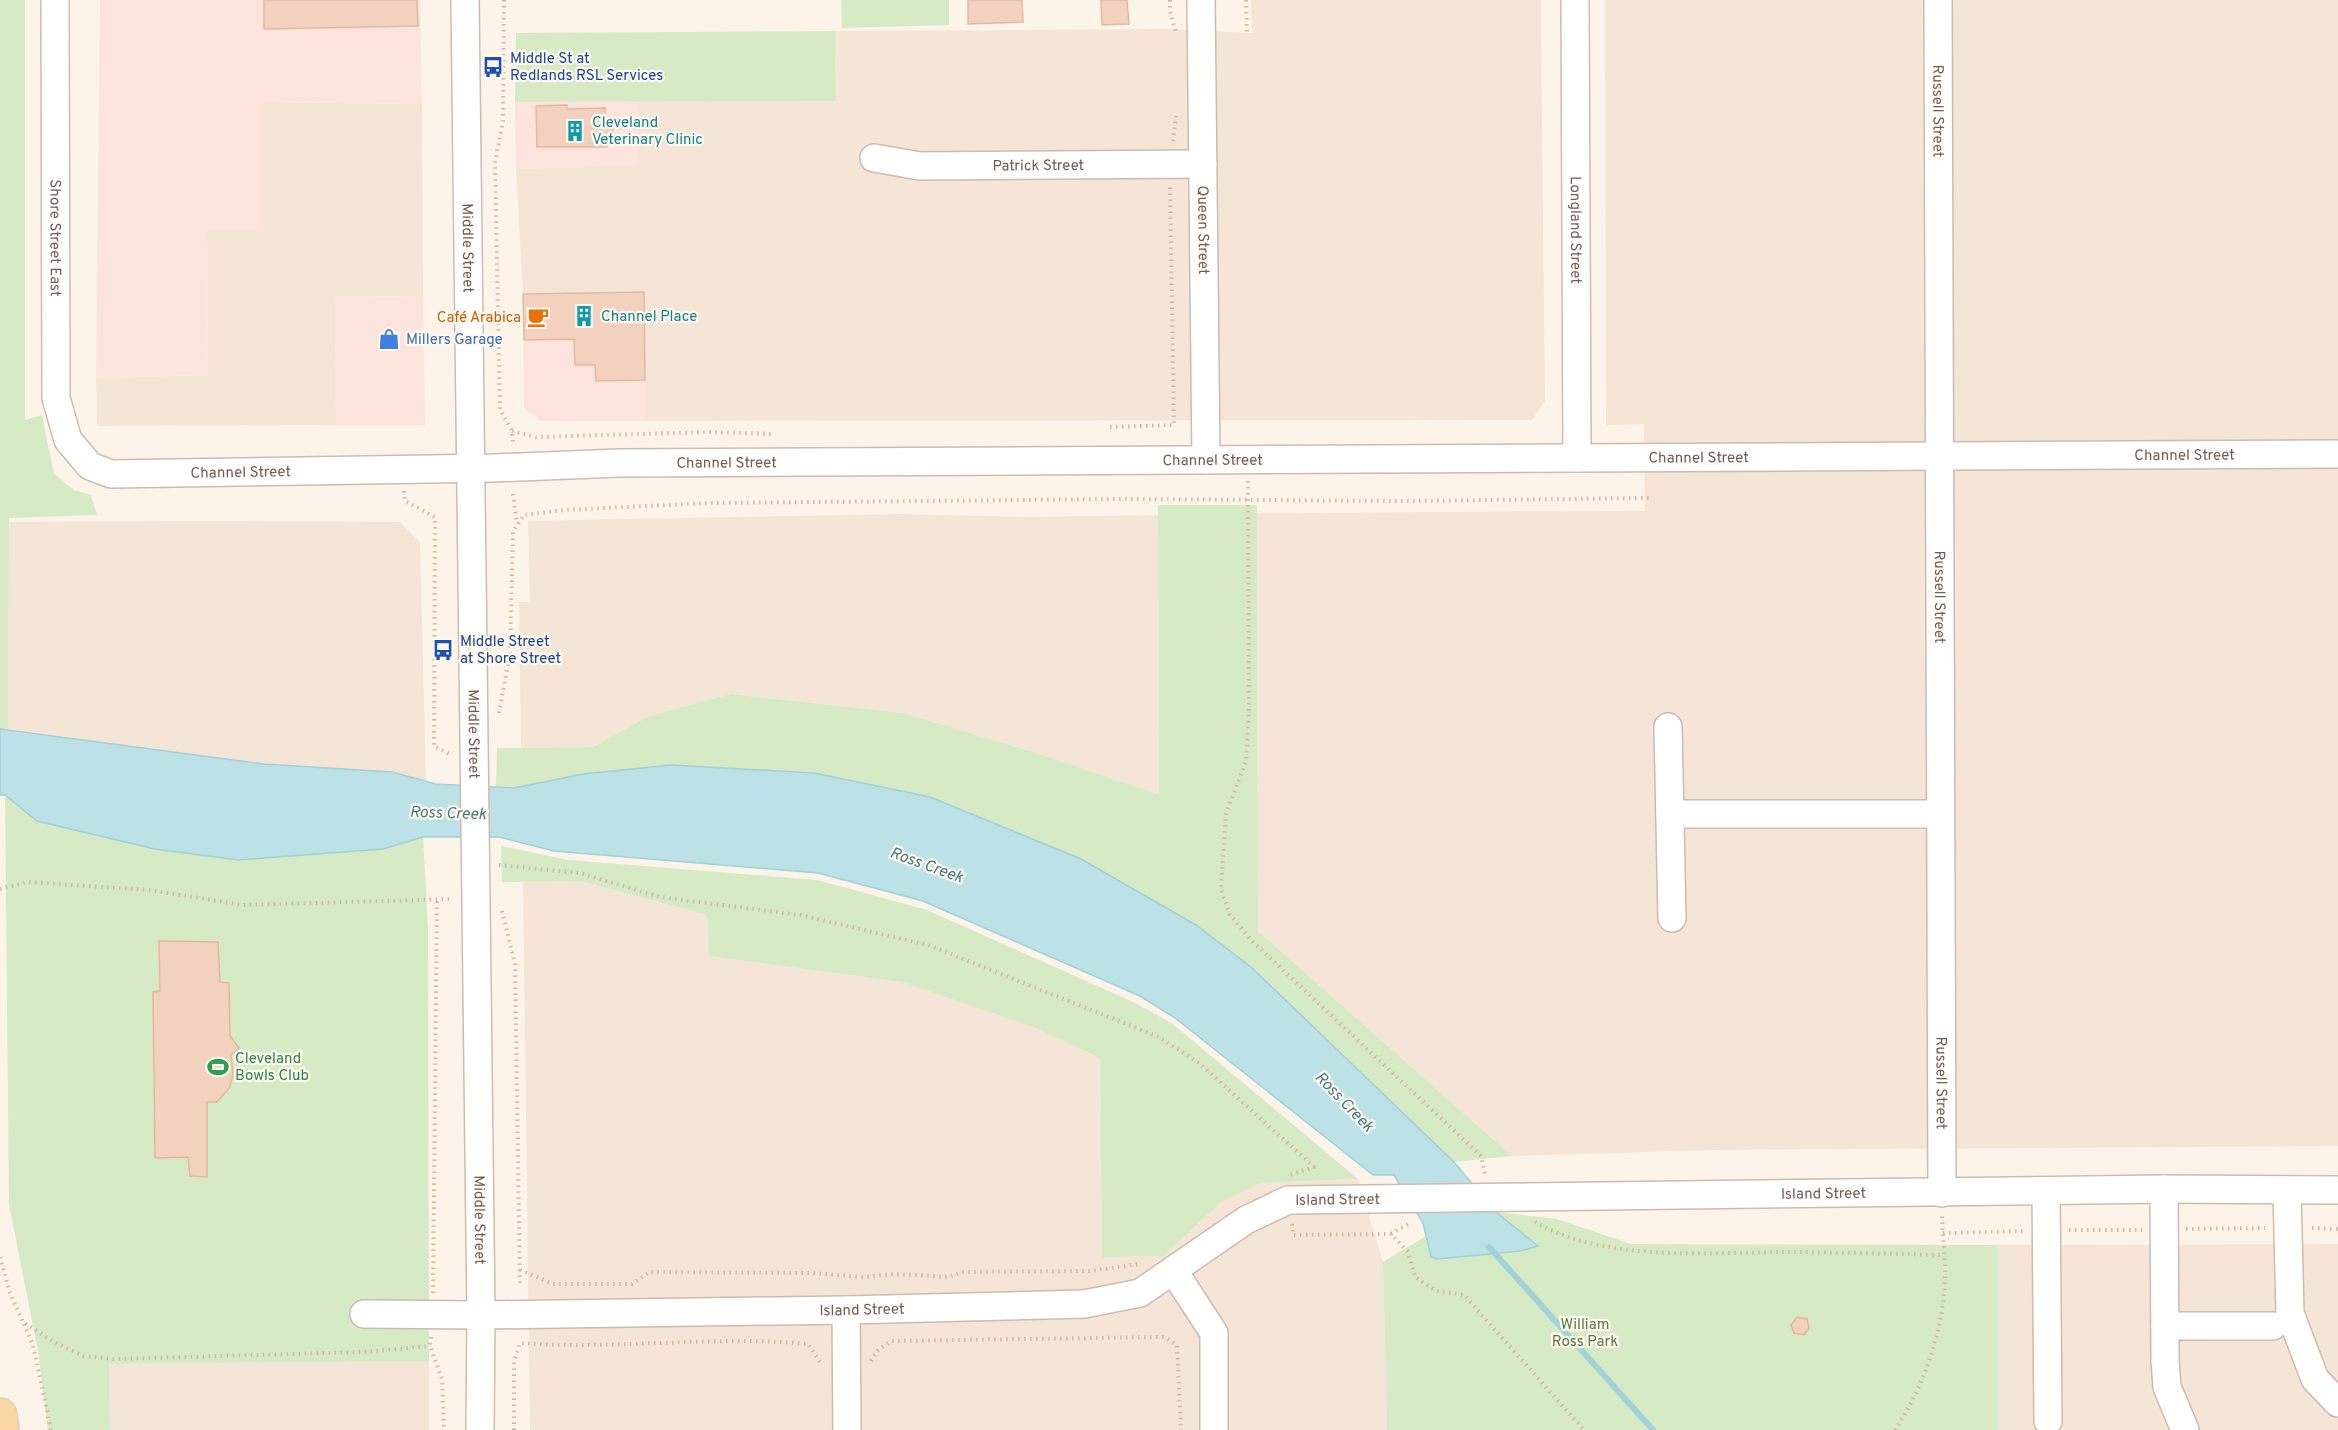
<svg xmlns="http://www.w3.org/2000/svg" width="2338" height="1430" font-family="Overpass,sans-serif">
<style>
.residential{fill:#f4e5d6}
.commercial{fill:#fce4dc}
.green{fill:#d6eac6}
.water{fill:#bce1e6;stroke:#a2d1d8;stroke-width:1.5}
.lines{fill:none;stroke-linecap:round;stroke-linejoin:round}
.stream{stroke:#a2d1d8;stroke-width:6}
.building{fill:#f2d2bf;stroke:#e4b8a0;stroke-width:1.5}
.minor-casing{stroke:#cebbae;stroke-width:30}
.major-casing{stroke:#d9d1cd;stroke-width:36}
.path{stroke:#d7b5a2;stroke-width:4;stroke-dasharray:1.5 4.5;stroke-linecap:butt}
.minor{stroke:#fff;stroke-width:27}
.major{stroke:#fad6a1;stroke-width:33}
.labels{text-anchor:middle;stroke-width:4.5;stroke-linejoin:round;paint-order:stroke}
.transit-label{font-size:15px;fill:#164399;stroke:#fff8ee;text-anchor:start}
.street-label{font-size:15px;fill:#775a4c;stroke:#fff8ee}
.culture-label{font-size:15px;fill:#0d838f;stroke:#fff8ee;text-anchor:start}
.food-label{font-size:15px;fill:#c56008;stroke:#fff8ee;text-anchor:end}
.shop-label{font-size:15px;fill:#366cbe;stroke:#fff8ee;text-anchor:start}
.leisure-label{font-size:15px;fill:#27864d;stroke:#fff8ee;text-anchor:start}
.park-label{font-size:15px;fill:#557c43;stroke:#fff8ee}
.water-label{font-size:16px;font-style:italic;fill:#427a83;stroke:#fff8ee}
</style>
<rect width="100%" height="100%" fill="#fcf4e8"/>
<!-- residential -->
<path class="residential" d="M1251,0H1545H1541V31L1545,401L1532,420L645,421L644,293L523,294L516,169L638,165L637,101H836L835,31L1166,29L1252,33Z
M1605,0H2338V1146L1709,1150L1512,1156L1258,931L1257,513L1645,511L1644,424L1606,425Z
M260,102L422,104L423,296L335,297L336,425L97,426L96,378L208,375L207,231H261Z
M902,514L1031,517L1158,515L1159,796L1033,752L903,713L731,694L649,716L593,747L521,748L519,602H530L528,521Z
M199,521L400,522L420,542L426,781L392,772L263,764L8,729L9,522Z
M581,881L707,915L709,956L902,982L1033,1027L1100,1058L1102,1257L1164,1256L1221,1202L1261,1183L1358,1179L1383,1262L1387,1430H530L523,882Z
M2338,1244V1430H1998V1245Z
M429,1361V1430H110L109,1364Z"/>
<!-- commercial -->
<path class="commercial" d="M100,0H420L422,104L261,102V231H207L208,375L96,378Z
M637,101L639,166L516,169L515,102Z
M644,292L645,421H541L524,408L523,294Z
M423,296L425,425H336L335,297Z"/>
<!-- green -->
<path class="green" d="M0,0H25V420L42,415L54,474L74,490L91,495L97,515L9,518L8,729H0Z
M841,0H949V25L842,28Z
M835,31L836,101L515,102L516,33Z
M1158,505H1257L1258,931L1512,1156L1454,1162L1251,967L1196,925L1084,861L814,773L672,765L583,774L514,788L496,787L497,748L593,747L649,716L731,694L903,713L1033,752L1159,795Z
M5,795L38,821L155,849L238,860L383,849L423,837L428,928L429,1361L109,1364L110,1430H48L38,1351L9,1204Z
M501,846L569,860L817,880L927,910L1133,1002L1173,1024L1358,1179L1261,1183L1221,1202L1164,1256L1102,1257L1100,1058L1033,1027L902,982L709,956L707,915L581,881L502,882Z
M1496,1212L1557,1219L1631,1244L1998,1245V1430H1387L1383,1262L1426,1236L1431,1257L1521,1251L1537,1246Z"/>
<!-- water -->
<path class="water" d="M0,729L263,764L392,772L436,784L514,788L583,774L672,765L814,773L930,797L1081,859L1196,925L1251,967L1454,1162L1496,1212L1538,1246L1521,1251L1437,1259L1431,1257L1423,1223L1394,1175H1373L1175,1018L1140,996L923,901L818,873L554,851L499,837H423L383,849L238,860L155,849L37,821L5,795H0Z"/>
<g class="lines">
<!-- stream -->
<path class="stream" d="M1489,1247L1653,1430"/>
</g>
<!-- building -->
<path class="building" d="M264,0H417L418,26L264,29Z
M968,0H1022L1023,22L968,24Z
M1101,0H1127L1129,24L1102,25Z
M567,105V109L605,108L606,123H613V139H607V147H537L536,106Z
M644,292L645,380L596,381L595,365H575L574,339L524,340L523,294Z
M159,941L218,942L220,982L229,983L230,1036L239,1048L231,1055L233,1074L230,1087L217,1102H207V1177L190,1176L188,1157L155,1158L153,992L160,991Z
M1797,1317L1807,1319L1809,1328L1804,1335L1794,1333L1791,1325Z"/>
<g class="lines">
<defs>
<g id="minor">
<path id="s1" d="M55,0L56,398L68,440L90,466L111,474L493,468L619,463L2338,454"/>
<path id="s2" d="M465,0L481,1315L480,1430"/>
<path id="s3" d="M1201,0L1206,460"/>
<path id="s4" d="M1575,0L1577,458"/>
<path id="s5" d="M1938,0L1942,1193"/>
<path id="s6" d="M874,158L920,166L1203,164"/>
<path d="M1668,727L1672,918"/>
<path d="M1670,814H1940"/>
<path d="M2164,1189L2165,1360L2167,1387L2185,1430"/>
<path d="M2046,1191L2048,1421"/>
<path d="M2287,1191L2290,1313L2315,1379L2338,1403"/>
<path d="M1173,1270L1214,1333V1430"/>
<path d="M846,1310L847,1430"/>
<path id="s7" d="M364,1314L481,1315L846,1310L1084,1304L1140,1293L1246,1220L1288,1200L2164,1189L2338,1190"/>
<path d="M2165,1326H2273"/>
</g>
<path id="major" d="M0,1415L2,1430"/>
</defs>
<!-- minor casing -->
<use href="#minor" class="minor-casing"/>
<!-- major casing -->
<use href="#major" class="major-casing"/>
<!-- path -->
<path class="path" d="M504,0L503,121L495,163L500,409L512,431L513,445
M1170,0V11L1176,33
M1246,0L1247,32
M1173,141L1176,116
M1110,427L1174,425L1170,187
M512,431L536,437L709,432L773,434
M1248,481L1249,712L1246,761L1226,814L1221,889L1230,915L1252,941L1481,1156L1485,1174
M404,491L405,501L435,517L434,746L451,755
M513,494L517,524
M499,713L510,654L513,531L524,515L564,510L709,503L1123,499L1405,501L1649,498
M499,865L579,873L660,897L800,915L928,945L1159,1037L1199,1063L1314,1167L1289,1175
M0,889L28,882L149,890L243,905L453,899
M502,911L515,964L520,1285
M1535,1222C1606,1263 1708,1252 1787,1252C1839,1252 1891,1254 1943,1255
M1292,1224L1293,1235L1391,1234L1408,1252L1415,1277L1437,1291L1464,1295L1584,1430
M2312,1228L2338,1229
M2186,1229L2265,1228
M2069,1230H2142
M1943,1233L2025,1231
M1391,1234L1411,1222
M0,1257L10,1293L23,1322L56,1343L84,1356L114,1359L363,1352L430,1346
M520,1270L553,1284H632L650,1272L811,1273L863,1277L895,1274L949,1277L962,1272L1090,1271L1139,1264
M433,1293L437,899
M24,1324L33,1345L51,1430
M431,1337L430,1346L442,1379L444,1430
M871,1361L877,1351L891,1341L1164,1337L1177,1345L1181,1430
M514,1430V1362L520,1343C616,1350 713,1335 808,1344L822,1364
M1895,1430C1921,1391 1939,1342 1944,1295C1947,1270 1943,1242 1942,1216"/>
<!-- minor -->
<use href="#minor" class="minor"/>
<!-- major -->
<use href="#major" class="major"/>
</g>
<!-- icons -->
<defs>
<symbol id="bus-bare" viewBox="-9 -9 18 18"><path d="M-5-6H5V4H4V6H2V4H-2V6H-4V4H-5ZM-3.5-4V0h7V-4ZM-3.5 1.2v1.5H-2V1.2ZM2 1.2v1.5H3.5V1.2Z" fill="#1a4fb4" stroke="#fff8ee" stroke-width="2.5" paint-order="stroke"/></symbol>
<symbol id="building-bare" viewBox="-9 -9 18 18"><path d="M-4-6H4V6H1V3H-1V6H-4ZM-2.5-4.3h1.7v1.8h-1.7ZM.8-4.3h1.7v1.8H.8ZM-2.5-1h1.7V.8h-1.7ZM.8-1h1.7V.8H.8Z" fill="#0f9aa8" stroke="#fff8ee" stroke-width="2.5" paint-order="stroke"/></symbol>
<symbol id="cafe-bare" viewBox="-9 -9 18 18"><path d="M-5.5-4.5H6V0H3Q3 3.5 0 3.5H-2.5Q-5.5 3.5-5.5 0ZM3-3.2v2h1.7v-2ZM-6 4.5H4V6H-6Z" fill="#e8710a" stroke="#fff8ee" stroke-width="2.5" paint-order="stroke"/></symbol>
<symbol id="shop-bare" viewBox="-9 -9 18 18"><path d="M-5-2.5h2.3a2.7 3.5 0 0 1 5.4 0H5L5.5 6h-11ZM-1.5-2.5h3a1.5 2.3 0 0 0-3 0Z" fill="#3f7fe0" stroke="#fff8ee" stroke-width="2.5" paint-order="stroke"/></symbol>
<symbol id="stadium-bare" viewBox="-9 -9 18 18"><path d="M0-5a6.5 5 0 1 0 0 10a6.5 5 0 1 0 0-10ZM-3.5-1.8h7v3.6h-7Z" fill="#2e9e5b" stroke="#fff8ee" stroke-width="2.5" paint-order="stroke"/></symbol>
</defs>
<g fill-rule="evenodd">
<use href="#bus-bare" x="478" y="52" width="30" height="30"/>
<use href="#building-bare" x="560" y="116" width="30" height="30"/>
<use href="#building-bare" x="569" y="301" width="30" height="30"/>
<use href="#cafe-bare" x="523" y="302" width="30" height="30"/>
<use href="#shop-bare" x="374" y="324" width="30" height="30"/>
<use href="#bus-bare" x="428" y="635" width="30" height="30"/>
<use href="#stadium-bare" x="203" y="1052" width="30" height="30"/>
</g>
<g class="labels">
<!-- transit labels -->
<g class="transit-label">
<text x="510" y="63">Middle St at<tspan x="510" dy="17">Redlands RSL Services</tspan></text>
<text x="460" y="646">Middle Street<tspan x="460" dy="17">at Shore Street</tspan></text>
</g>
<!-- street labels -->
<g class="street-label">
<text dy="5" stroke="none"><textPath href="#s5" startOffset="111">Russell Street</textPath></text>
<text dy="5" stroke="none"><textPath href="#s6" startOffset="165">Patrick Street</textPath></text>
<text dy="5" stroke="none"><textPath href="#s4" startOffset="230">Longland Street</textPath></text>
<text dy="5" stroke="none"><textPath href="#s3" startOffset="230">Queen Street</textPath></text>
<text dy="5" stroke="none"><textPath href="#s1" startOffset="238">Shore Street East</textPath></text>
<text dy="5" stroke="none"><textPath href="#s2" startOffset="248">Middle Street</textPath></text>
<text dy="5" stroke="none"><textPath href="#s1" startOffset="2572">Channel Street</textPath></text>
<text dy="5" stroke="none"><textPath href="#s1" startOffset="2086">Channel Street</textPath></text>
<text dy="5" stroke="none"><textPath href="#s1" startOffset="1600">Channel Street</textPath></text>
<text dy="5" stroke="none"><textPath href="#s1" startOffset="1114">Channel Street</textPath></text>
<text dy="5" stroke="none"><textPath href="#s1" startOffset="628">Channel Street</textPath></text>
<text dy="5" stroke="none"><textPath href="#s5" startOffset="597">Russell Street</textPath></text>
<text dy="5" stroke="none"><textPath href="#s2" startOffset="734">Middle Street</textPath></text>
<text dy="5" stroke="none"><textPath href="#s5" startOffset="1083">Russell Street</textPath></text>
<text dy="5" stroke="none"><textPath href="#s7" startOffset="1488">Island Street</textPath></text>
<text dy="5" stroke="none"><textPath href="#s7" startOffset="1002">Island Street</textPath></text>
<text dy="5" stroke="none"><textPath href="#s2" startOffset="1220">Middle Street</textPath></text>
<text dy="5" stroke="none"><textPath href="#s7" startOffset="498">Island Street</textPath></text>
</g>
<!-- culture labels -->
<g class="culture-label">
<text x="592" y="127">Cleveland<tspan x="592" dy="17">Veterinary Clinic</tspan></text>
<text x="601" y="321">Channel Place</text>
</g>
<!-- food labels -->
<g class="food-label">
<text x="521" y="322">Café Arabica</text>
</g>
<!-- shop labels -->
<g class="shop-label">
<text x="406" y="344">Millers Garage</text>
</g>
<!-- leisure labels -->
<g class="leisure-label">
<text x="235" y="1063">Cleveland<tspan x="235" dy="17">Bowls Club</tspan></text>
</g>
<!-- park labels -->
<g class="park-label">
<text x="1585" y="1329">William<tspan x="1585" dy="17">Ross Park</tspan></text>
</g>
<!-- water labels -->
<g class="water-label">
<text transform="translate(448 812) rotate(2)" y="6">Ross Creek</text>
<text transform="translate(927 864) rotate(20)" y="6">Ross Creek</text>
<text transform="translate(1345 1101) rotate(46)" y="6">Ross Creek</text>
</g>
</g>
</svg>
